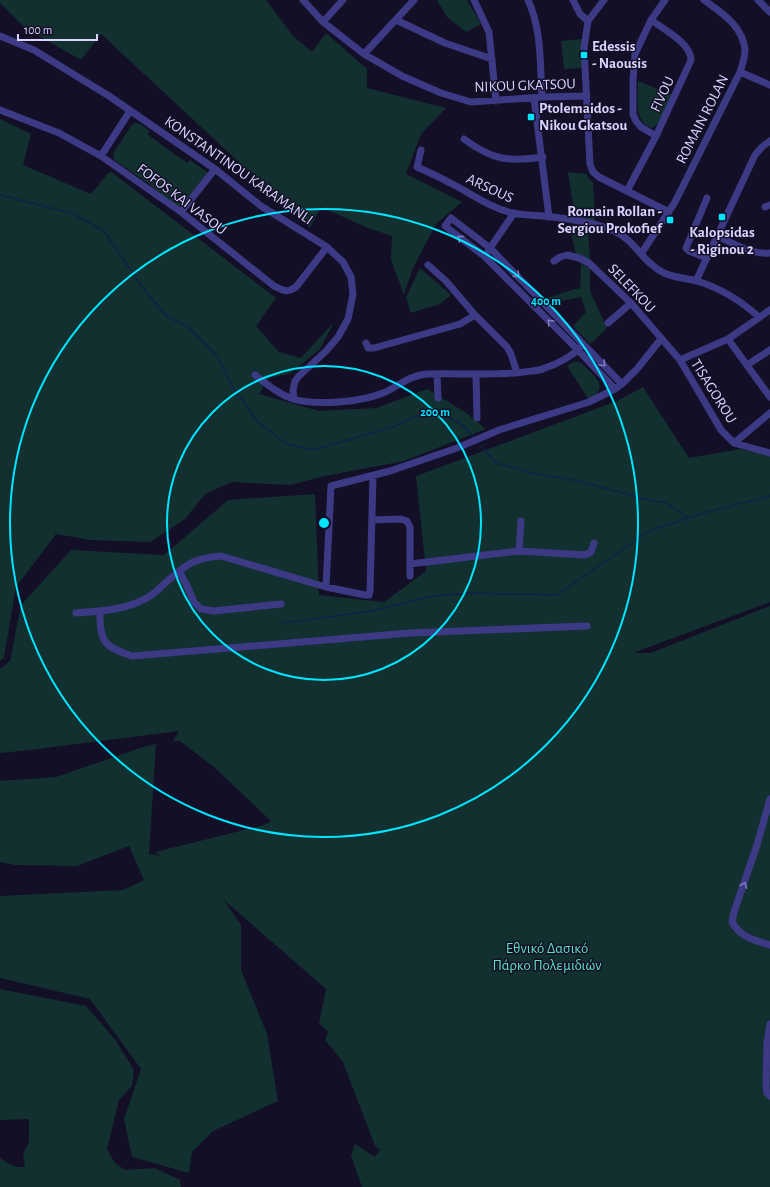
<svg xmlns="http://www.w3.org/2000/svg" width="770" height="1187" font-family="'Alegreya Sans',sans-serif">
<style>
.green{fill:#12302f}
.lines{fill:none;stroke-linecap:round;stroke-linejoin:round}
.stream{stroke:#0c2248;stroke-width:1.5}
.minor{stroke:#3d3a85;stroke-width:7}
.oneway{stroke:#837fbc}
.ring{fill:none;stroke:#00e5ff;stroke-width:2}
.poi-dot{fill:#00e5ff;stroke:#130f26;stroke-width:1.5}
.labels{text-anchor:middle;stroke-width:3;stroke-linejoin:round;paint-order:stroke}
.poi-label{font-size:15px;font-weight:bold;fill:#d9d4ff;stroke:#130f26;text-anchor:start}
.street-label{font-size:15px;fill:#d9d4ff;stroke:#130f26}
.park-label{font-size:15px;fill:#5fe0c0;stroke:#130f26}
.centre{fill:#00e5ff;stroke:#130f26;stroke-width:2}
.ring-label{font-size:12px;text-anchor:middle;font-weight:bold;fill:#00e5ff;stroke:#130f26;stroke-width:3;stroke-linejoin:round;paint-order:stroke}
</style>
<rect width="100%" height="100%" fill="#130f26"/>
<!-- green -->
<path class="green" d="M0,0H266L293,36L312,52L326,33L367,69V88L446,108L421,134L406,174L462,202L436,224L412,270L404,295L391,260L392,236L368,228L321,207L310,228L101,34L81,60L25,28L0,3Z
M437,0H467L481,24L466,32L447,17Z
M582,39L583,68L564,69L561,41Z
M638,81L673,95L657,125L652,128C633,122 638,97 638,81Z
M0,119L31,134L23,165L91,194L110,171L276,298L256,326L279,352L301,358L334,322L320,349L291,373L269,378L259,394L319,411L376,408L427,389L465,412L486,429L404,461L325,476L290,485L232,482L205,494L185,519L150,542L90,540L56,534L16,587L4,658L0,661Z
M135,123L140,124L150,131L147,134L187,163L190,160L207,172L208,177L183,208L176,207L149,184L114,160L113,153L132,125Z
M568,172L587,174L588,178L593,182L595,221L575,218Z
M570,228L588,230L590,259L576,255Z
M581,264L588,267L590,269V291L607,328L590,344L573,326L586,312L581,297L552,303L547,298L579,288L580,290Z
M420,268L451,295L440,304L411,313L406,297Z
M573,362H580C592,374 612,386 589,400L567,366Z
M643,387L689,458L740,449L770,456V602L633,653H651L770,606V1187H362L351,1156L355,1144L375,1157L380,1150L375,1146L343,1062L325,1040L328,1032L319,1023L326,989L224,900L241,925V970L267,1034L278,1101L213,1131L192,1152L189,1173L132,1157L124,1119L141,1069L90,999L0,978V896L123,890L144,880L129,846L77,866L15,865L0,862V781L56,777L143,747L156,744L149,854L161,856L155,852L264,825L271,821L215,768L180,741H173L179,731L30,750L0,753V669L10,661L21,605L71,550L164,555L228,500L315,494L319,595L384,602L426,571L416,476L617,401Z
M0,989L86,1006L114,1038L134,1070L132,1086L119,1100L107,1149L115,1163L125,1170L155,1168L180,1180L181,1187H0V1158C9,1164 14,1168 25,1167L23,1154L29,1142V1119L0,1120Z"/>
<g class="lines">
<!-- stream -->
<path class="stream" d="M0,195L74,214L104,231L140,284L166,316L190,328L217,356L232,386L259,423L287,444L313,450L393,427L425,412L447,416L464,426L473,437
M481,446L496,463L533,473L579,481L652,501L667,503L688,518
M282,623L373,611L433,596L471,593L557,595L649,531L703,513L770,496"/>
<!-- minor -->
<path class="minor" d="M303,0L323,22L364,54L402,76L441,93L471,102L542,97L587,96
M474,0L489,32L496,101
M528,0C542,30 540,65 542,97
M573,0L580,14L588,21
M758,0L770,12
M396,20L445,43L492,59
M588,21L584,48L590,164L593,172L599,177L669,212
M588,21L604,0
M323,22L343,0
M0,36L34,50L109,96L215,169L261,206L327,247L343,262L351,277L353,294L348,319L338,337L326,351L299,376L295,381L293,390L294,399
M364,54L414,0
M740,72L770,85
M534,98L549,217
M0,110L59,133L101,156L181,212L274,286C284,291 287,293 296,287L327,247
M656,136L641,127L636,121L633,114V80L635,54L651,20L665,0
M464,139C492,160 508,162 543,157
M421,150L417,167C431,173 445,180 458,187C476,197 492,208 512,213C522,215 533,215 543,216C564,218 595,222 614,231C635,240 643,263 664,273C675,278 686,278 697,281C720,288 741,301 759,317
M101,156L130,111
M627,191L656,136L691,60C691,43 663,29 651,20
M765,207L770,205
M181,212L215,169
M717,236C733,243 752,255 770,253
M488,251L514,213
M641,254L675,202L740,72C742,66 745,57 745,50C743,26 722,13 704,0
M707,258L689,251L686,248L707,198
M554,261L560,257L567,255L579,258L589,263L631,303L680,360L721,430L734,443L770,453
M428,265L446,281L475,315L507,347L511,354L517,373
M696,281L755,155L762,147L770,141
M608,323L631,303
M728,339L770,397
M366,343L368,348H374L460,324L475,315
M680,360L728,339L770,310
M747,365L770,350
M255,375C267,384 278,394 293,399C317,406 360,402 383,393C397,387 410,375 427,374C459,373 492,376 524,372C531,371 539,371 545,368C557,364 572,356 581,347
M437,375L438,398
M476,375L477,418
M615,389L578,350L484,256L445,226L451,218L490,248L622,384
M734,443L770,413
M372,520L401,519L407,521L410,527V576
M519,551L521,521
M410,564L519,551L585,555L591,552L594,543
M179,571L187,586L194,602L201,609L214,611L281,604
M326,587L331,486L390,471L457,448L499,430L589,402L615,389L622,384L637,369L661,339
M100,611C99,641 104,647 132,656L410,633L587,626
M76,613C102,611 128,610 150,596C155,593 160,588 164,584C185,566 192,558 221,556L326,587L365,595H369L370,590L373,476
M770,799L757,845L734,912L732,922C740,937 754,940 770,945
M770,1024L767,1043L766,1087L767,1093L770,1096"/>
</g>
<!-- one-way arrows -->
<defs><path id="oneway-chevron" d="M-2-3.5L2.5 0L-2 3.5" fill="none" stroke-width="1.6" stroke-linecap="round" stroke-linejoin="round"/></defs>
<g class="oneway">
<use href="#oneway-chevron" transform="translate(460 238) rotate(-142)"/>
<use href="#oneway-chevron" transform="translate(517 275) rotate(46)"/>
<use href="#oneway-chevron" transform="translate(550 322) rotate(-135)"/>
<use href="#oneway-chevron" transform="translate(603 364) rotate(46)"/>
<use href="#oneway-chevron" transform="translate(744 885) rotate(-70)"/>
</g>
<!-- distance rings -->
<g class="ring">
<circle cx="324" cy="523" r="157"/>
<circle cx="324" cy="523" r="314"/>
</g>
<!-- markers -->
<g class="poi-dot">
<rect x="580" y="51" width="8" height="8" rx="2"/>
<rect x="527" y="113" width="8" height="8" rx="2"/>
<rect x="718" y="213" width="8" height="8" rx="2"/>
<rect x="666" y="216" width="8" height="8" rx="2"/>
</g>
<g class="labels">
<!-- poi labels -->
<g class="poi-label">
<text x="592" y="51">Edessis<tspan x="592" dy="17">- Naousis</tspan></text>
<text x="539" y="113">Ptolemaidos -<tspan x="539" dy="17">Nikou Gkatsou</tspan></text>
<text x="662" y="216" text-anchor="end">Romain Rollan -<tspan x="662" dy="17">Sergiou Prokofief</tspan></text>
<text x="722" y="237" text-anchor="middle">Kalopsidas<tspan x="722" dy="17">- Riginou 2</tspan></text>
</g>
<!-- street labels -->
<g class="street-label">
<text transform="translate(525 85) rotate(-2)" y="5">NIKOU GKATSOU</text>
<text transform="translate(662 94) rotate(-65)" y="5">FIVOU</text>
<text transform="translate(702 119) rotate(-63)" y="5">ROMAIN ROLAN</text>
<text transform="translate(239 170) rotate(35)" y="5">KONSTANTINOU KARAMANLI</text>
<text transform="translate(490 188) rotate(25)" y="5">ARSOUS</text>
<text transform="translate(182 199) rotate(37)" y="5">FOFOS KAI VASOU</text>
<text transform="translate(632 288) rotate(46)" y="5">SELEFKOU</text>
<text transform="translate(714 391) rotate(58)" y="5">TISAGOROU</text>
</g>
<!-- park labels -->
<g class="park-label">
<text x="547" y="953">Εθνικό Δασικό<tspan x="547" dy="17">Πάρκο Πολεμιδιών</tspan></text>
</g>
</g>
<circle cx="324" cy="523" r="6" class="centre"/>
<g class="ring-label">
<text x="546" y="305">400 m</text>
<text x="435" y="416">200 m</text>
</g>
<!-- scale -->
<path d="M18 34v6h79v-6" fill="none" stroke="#d9d4ff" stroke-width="2"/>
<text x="24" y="34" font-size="12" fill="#d9d4ff" stroke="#130f26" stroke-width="3" paint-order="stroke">100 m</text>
</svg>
